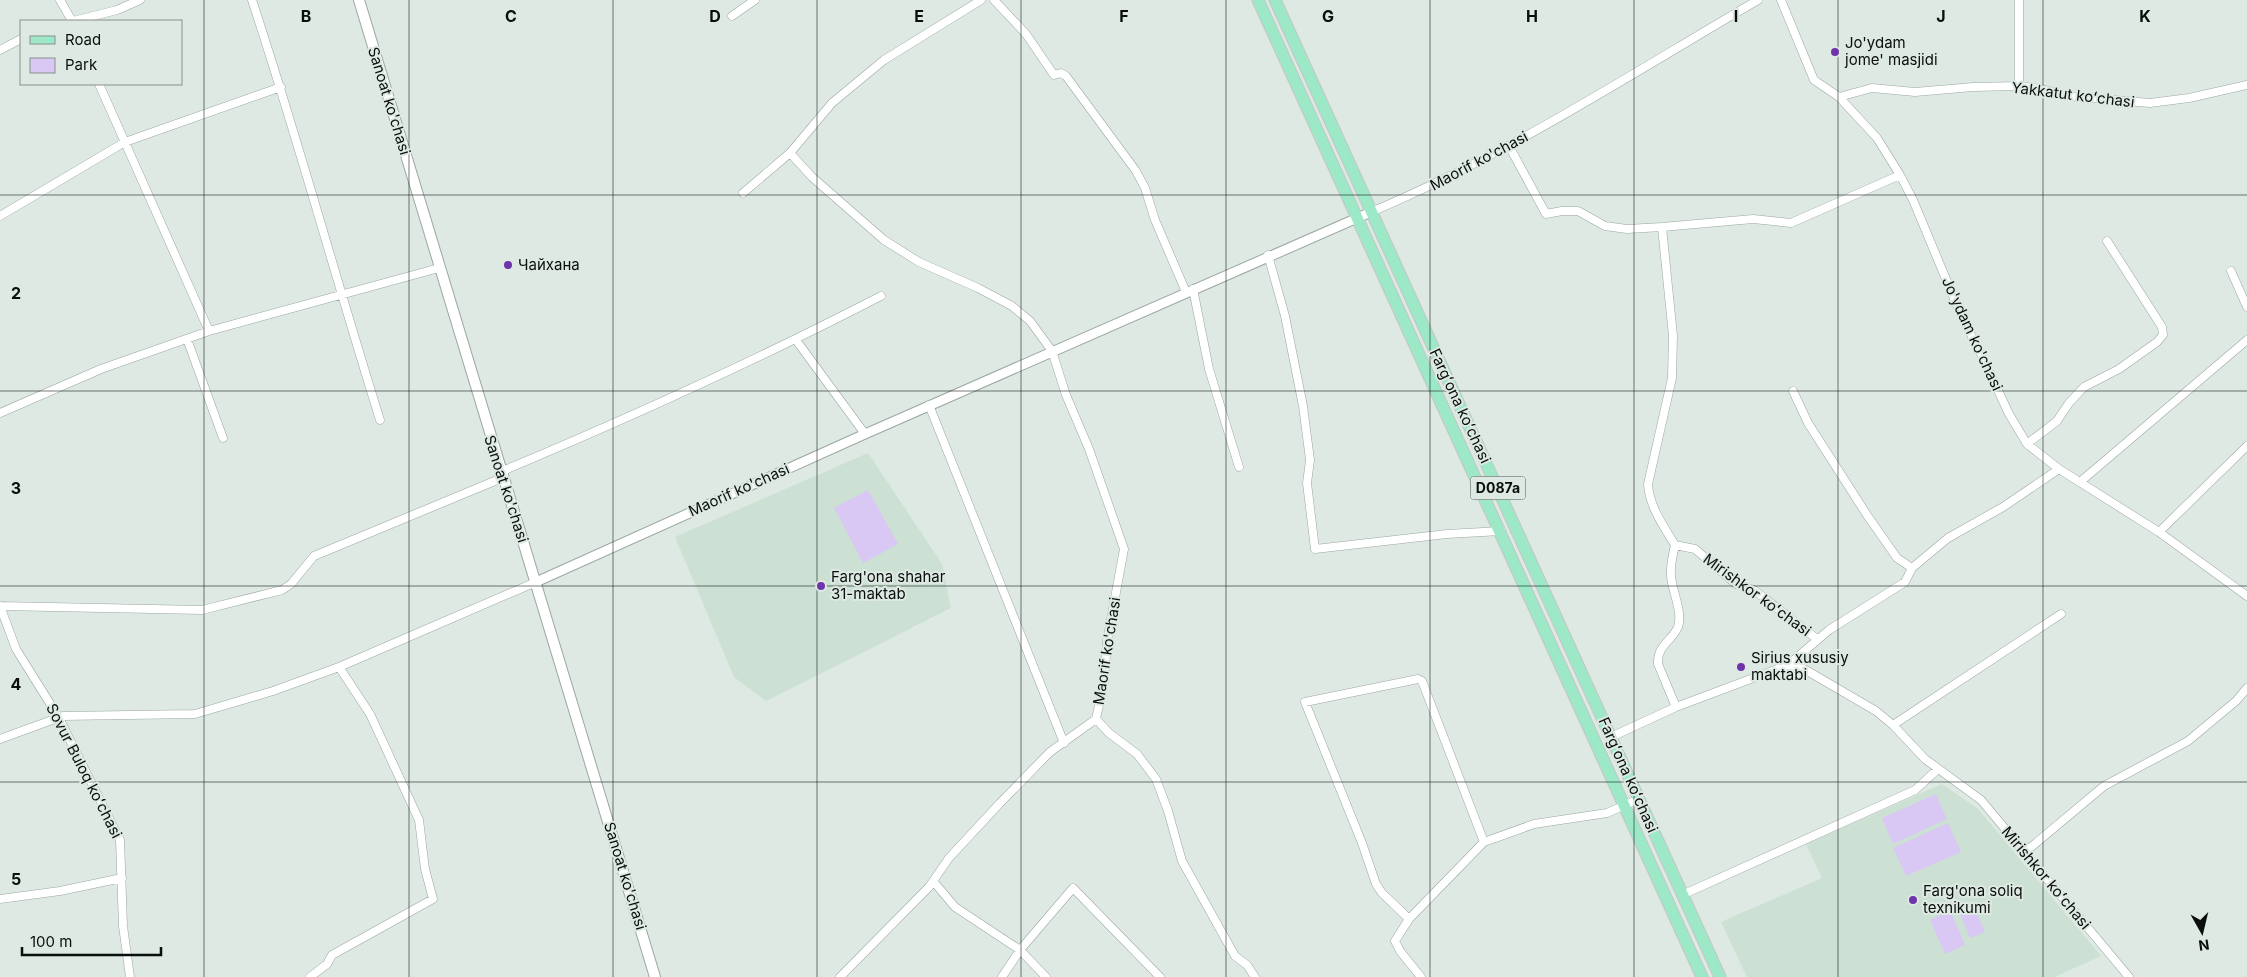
<svg xmlns="http://www.w3.org/2000/svg" width="2247" height="977" font-family="Inter,sans-serif">
<style>
.built{fill:#cce0d4}
.green{fill:#d9c8f4}
.lines{fill:none;stroke-linecap:round;stroke-linejoin:round}
.minor-casing{stroke:#9ca7a1;stroke-width:9}
.tertiary-casing{stroke:#9ca7a1;stroke-width:11}
.secondary-casing{stroke:#9ca7a1;stroke-width:12}
.primary-casing{stroke:#c4c5c5;stroke-width:13}
.minor{stroke:#fff;stroke-width:8}
.tertiary{stroke:#fff;stroke-width:9}
.secondary{stroke:#fff;stroke-width:10}
.primary{stroke:#9de9c7;stroke-width:11}
.grid{fill:none;stroke:#0a0e0c;stroke-width:1;stroke-opacity:0.55}
.poi-dot{fill:#6f34aa;stroke:#dde9e2;stroke-width:2}
.labels{text-anchor:middle;stroke-width:4;stroke-linejoin:round;paint-order:stroke}
.shield{fill:#dde9e2;stroke:#49504c;stroke-width:1}
.shield-label{font-size:14px;font-weight:bold;fill:#0a0e0c}
.poi-label{font-size:15px;fill:#0a0e0c;stroke:#dde9e2;text-anchor:start}
.street-label{font-size:15px;fill:#0a0e0c;stroke:#dde9e2}
.grid-label{font-size:16px;text-anchor:middle;font-weight:bold;fill:#0a0e0c;stroke:#dde9e2;stroke-width:4;stroke-linejoin:round;paint-order:stroke}
</style>
<rect width="100%" height="100%" fill="#dde9e2"/>
<!-- built -->
<path class="built" d="M868,453L942,564L951,608L766,701L734,677L675,537Z
M1942,784L1978,809L2101,956L2054,977H1747L1721,922L1822,878L1806,844Z"/>
<!-- green -->
<path class="green" d="M868,490L898,544L863,563L834,508Z
M1936,794L1947,819L1893,844L1882,818Z
M1948,823L1961,852L1906,876L1893,848Z
M1973,903L1985,932L1970,938L1958,909Z
M1950,910L1965,945L1945,954L1930,920Z"/>
<g class="lines">
<defs>
<path id="minor" d="M60,0L72,21
M252,0C298,139 336,280 380,420
M994,0L1026,34L1054,75L1061,73L1066,76L1136,171L1145,188L1155,220L1186,292
M1781,0L1814,80L1839,97L1877,138L1900,175L1913,200L1961,315L1982,356L2009,414L2027,444L2059,469L2159,532L2247,596
M2019,0V86
M732,16L755,0
M73,21L117,10L140,0
M0,50L21,39
M99,84L209,331
M1839,97L1872,88L1915,92L1973,87L2019,86L2042,89L2067,96L2150,103L2189,98L2247,85
M1509,146L1546,214L1562,211H1578L1605,226L1627,229L1662,227
M790,153L812,177L884,240L919,262L978,288L1012,306L1030,321L1052,351L1066,395L1089,449L1124,549L1107,641L1104,682L1096,719L1050,752L1000,803L949,858L929,887L840,977
M743,193L790,153L832,103L884,60L981,0
M1371,212C1507,155 1631,74 1758,0
M0,216L125,142L281,87
M1268,255L1285,316L1303,406L1310,460L1307,483L1315,549L1447,534L1501,531
M2231,271L2247,307
M1193,289L1209,369L1239,467
M187,339L223,438
M796,340L865,434
M1793,391L1808,423L1867,515L1897,558L1912,568
M929,405L1064,743
M0,413L101,369L209,331L439,268
M2027,444L2057,421L2069,403L2084,387L2119,369L2157,342L2163,335L2162,327L2107,241
M500,472C629,418 757,360 881,296
M2080,482L2247,340
M2159,532L2247,446
M1675,545C1673,555 1670,565 1671,576C1672,591 1683,612 1678,627C1672,641 1657,645 1658,664L1676,707
M0,606L202,610L282,590L291,584L314,556L502,478
M0,606L16,649L59,718L120,840L123,926L130,977
M1817,639L1754,590L1736,584L1695,549L1675,545C1664,527 1649,506 1648,484L1672,378L1673,336L1662,227L1753,219L1791,223L1900,175
M1788,665L1804,669L1876,711L1893,725L1925,759L1981,800L2129,977
M1096,719L1109,733L1137,754L1156,779L1168,811L1182,861L1235,956L1247,965L1255,977
M1893,725L2061,614
M1611,737L1676,707L1788,665L1829,630L1905,582L1912,568L1948,538L2003,507L2059,469
M0,739L63,716L195,714L273,691L339,667L536,582
M1484,842L1422,681L1418,679L1305,702L1362,843L1376,884L1382,893L1409,919L1484,842L1534,824L1607,813L1639,799
M2024,853L2104,786L2188,741L2236,701L2247,688
M933,881L955,907L1020,950L1046,977
M1682,895L1915,790L1938,769
M0,899L60,891L122,878
M1409,919L1395,941L1400,951L1421,977
M310,977L327,964L332,955L433,899L425,869L419,820L370,714L339,667
M1002,977L1020,950L1073,888L1160,977"/>
<path id="tertiary" d="M536,582L865,434L1371,212"/>
<path id="secondary" d="M359,0L655,977"/>
<path id="primary" d="M1258,0L1702,977
M1275,0L1720,977"/>
</defs>
<!-- minor casing -->
<use href="#minor" class="minor-casing"/>
<!-- tertiary casing -->
<use href="#tertiary" class="tertiary-casing"/>
<!-- secondary casing -->
<use href="#secondary" class="secondary-casing"/>
<!-- primary casing -->
<use href="#primary" class="primary-casing"/>
<!-- minor -->
<use href="#minor" class="minor"/>
<!-- tertiary -->
<use href="#tertiary" class="tertiary"/>
<!-- secondary -->
<use href="#secondary" class="secondary"/>
<!-- primary -->
<use href="#primary" class="primary"/>
</g>
<!-- grid -->
<path class="grid" d="M204,0V977M409,0V977M613,0V977M817,0V977M1021,0V977M1226,0V977M1430,0V977M1634,0V977M1838,0V977M2043,0V977M0,195H2247M0,391H2247M0,586H2247M0,782H2247"/>
<!-- markers -->
<g class="poi-dot">
<circle cx="1835" cy="52" r="5"/>
<circle cx="508" cy="265" r="5"/>
<circle cx="821" cy="586" r="5"/>
<circle cx="1741" cy="667" r="5"/>
<circle cx="1913" cy="900" r="5"/>
</g>
<g class="labels">
<!-- shield labels -->
<rect class="shield" x="1470.5" y="476.5" width="55" height="23" rx="4"/>
<g class="shield-label">
<text x="1498" y="493">D087a</text>
</g>
<!-- poi labels -->
<g class="poi-label">
<text x="1845" y="48">Jo'ydam<tspan x="1845" dy="17">jome' masjidi</tspan></text>
<text x="518" y="270">Чайхана</text>
<text x="831" y="582">Farg'ona shahar<tspan x="831" dy="17">31-maktab</tspan></text>
<text x="1751" y="663">Sirius xususiy<tspan x="1751" dy="17">maktabi</tspan></text>
<text x="1923" y="896">Farg'ona soliq<tspan x="1923" dy="17">texnikumi</tspan></text>
</g>
<!-- street labels -->
<g class="street-label">
<text transform="translate(2073 95) rotate(7)" y="5">Yakkatut koʻchasi</text>
<text transform="translate(389 101) rotate(73)" y="5">Sanoat ko'chasi</text>
<text transform="translate(1479 161) rotate(-28)" y="5">Maorif ko'chasi</text>
<text transform="translate(1972 334) rotate(65)" y="5">Jo'ydam ko'chasi</text>
<text transform="translate(1460 406) rotate(65)" y="5">Fargʻona koʻchasi</text>
<text transform="translate(506 489) rotate(72)" y="5">Sanoat ko'chasi</text>
<text transform="translate(739 490) rotate(-24)" y="5">Maorif ko'chasi</text>
<text transform="translate(1757 595) rotate(36)" y="5">Mirishkor koʻchasi</text>
<text transform="translate(1107 651) rotate(-81)" y="5">Maorif ko'chasi</text>
<text transform="translate(84 771) rotate(63)" y="5">Sovur Buloq koʻchasi</text>
<text transform="translate(1628 775) rotate(66)" y="5">Fargʻona koʻchasi</text>
<text transform="translate(625 876) rotate(73)" y="5">Sanoat ko'chasi</text>
<text transform="translate(2046 878) rotate(50)" y="5">Mirishkor koʻchasi</text>
</g>
</g>
<g class="grid-label">
<text x="306" y="22">B</text>
<text x="511" y="22">C</text>
<text x="715" y="22">D</text>
<text x="919" y="22">E</text>
<text x="1124" y="22">F</text>
<text x="1328" y="22">G</text>
<text x="1532" y="22">H</text>
<text x="1736" y="22">I</text>
<text x="1941" y="22">J</text>
<text x="2145" y="22">K</text>
<text x="16" y="299">2</text>
<text x="16" y="494">3</text>
<text x="16" y="690">4</text>
<text x="16" y="885">5</text>
</g>
<!-- legend -->
<rect x="20" y="20" width="162" height="65" fill="#dde9e2" stroke="#89918c"/>
<rect x="30" y="36" width="25" height="8" fill="#9de9c7" stroke="#89918c"/>
<text x="65" y="45" font-size="15" fill="#0a0e0c">Road</text>
<rect x="30" y="58" width="25" height="15" fill="#d9c8f4" stroke="#89918c"/>
<text x="65" y="70" font-size="15" fill="#0a0e0c">Park</text>
<!-- north arrow -->
<g transform="translate(2202 932) rotate(172)" stroke="#dde9e2" stroke-width="4" paint-order="stroke">
<path d="M0-4L9 19L0 12L-9 19Z" fill="#0a0e0c"/>
<text y="-8" font-size="14" font-weight="bold" text-anchor="middle" fill="#0a0e0c">N</text>
</g>
<!-- scale -->
<path d="M22 947v8h139v-8" fill="none" stroke="#0a0e0c" stroke-width="2.5"/>
<text x="30" y="947" font-size="15" fill="#0a0e0c" stroke="#dde9e2" stroke-width="4" paint-order="stroke">100 m</text>
</svg>
